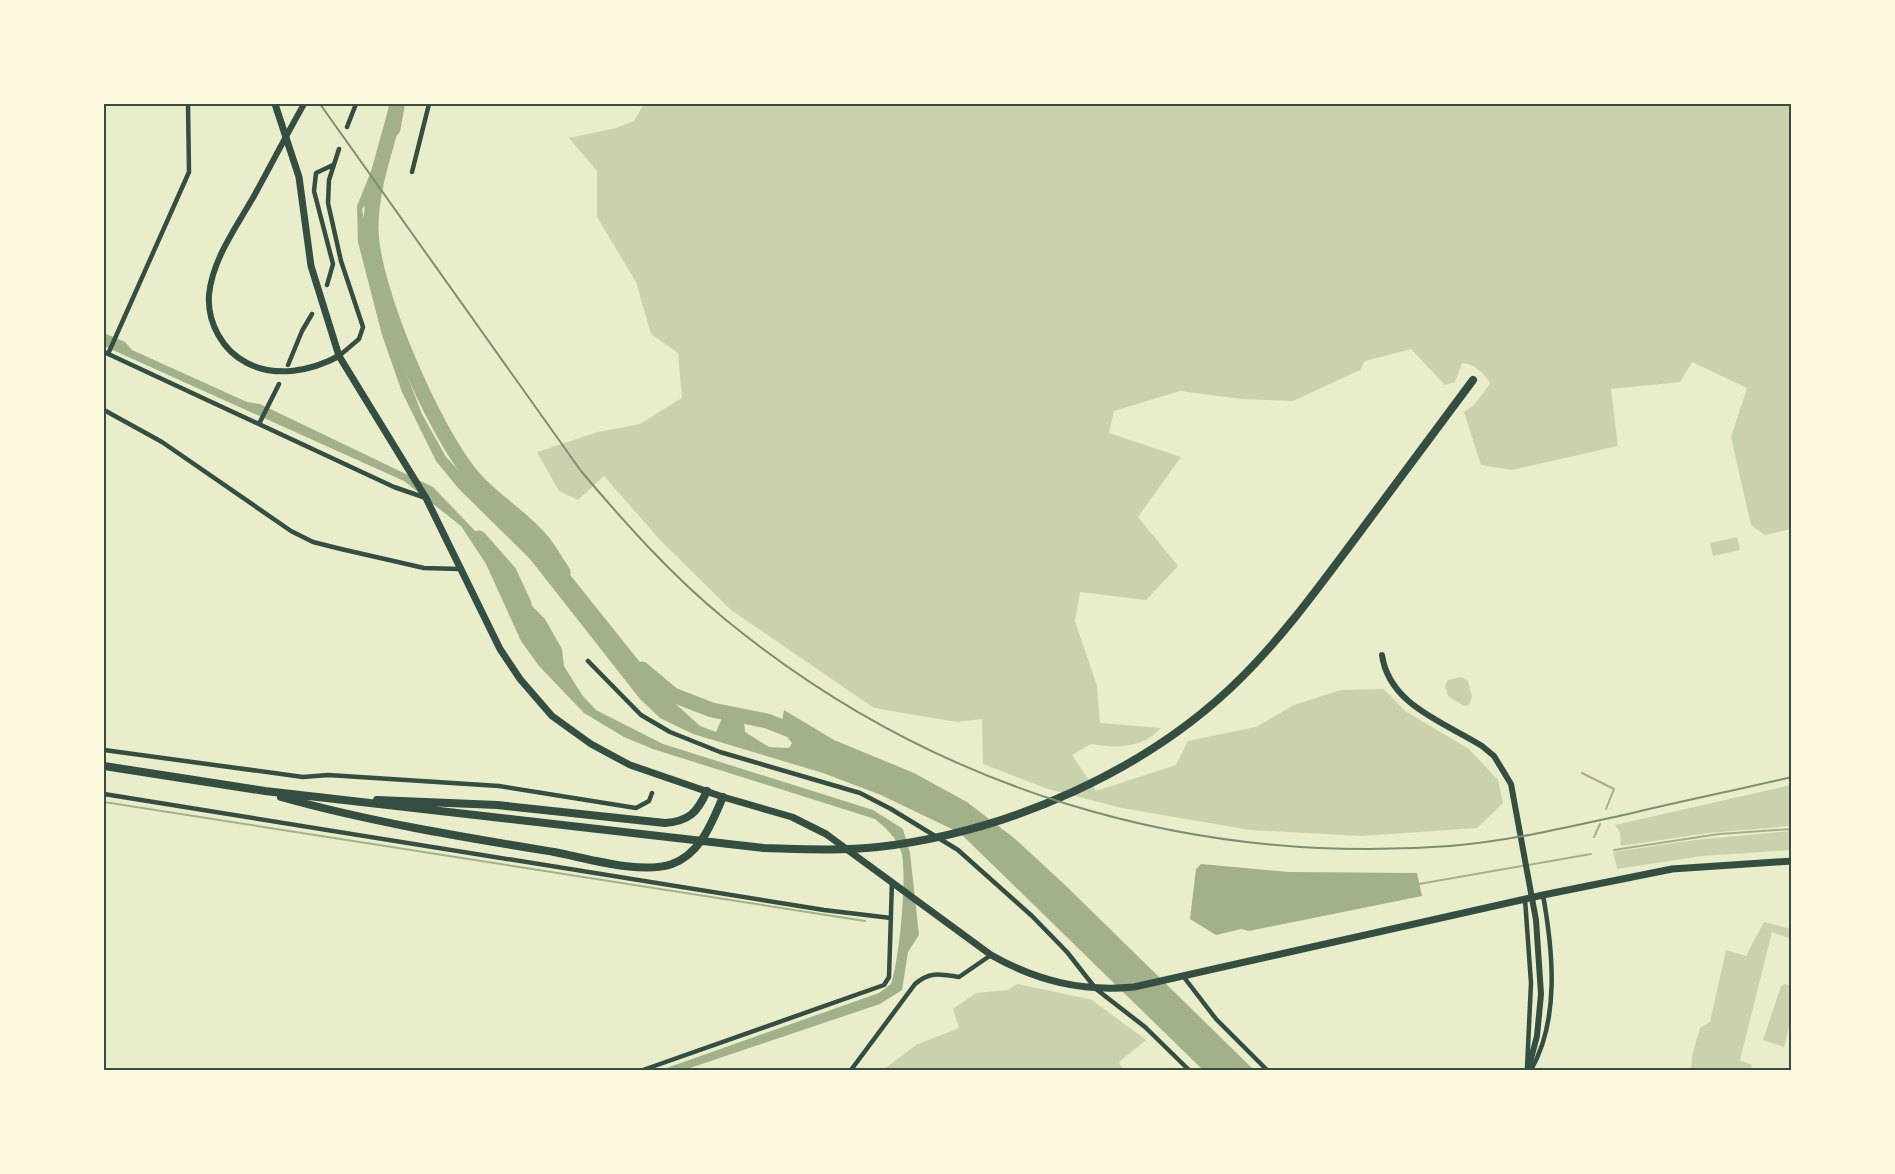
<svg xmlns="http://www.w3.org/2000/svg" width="1895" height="1174" font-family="Ubuntu,sans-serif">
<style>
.green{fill:#cad2ad}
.water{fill:#a3b18a}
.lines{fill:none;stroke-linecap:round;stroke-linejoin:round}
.stream{stroke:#a3b18a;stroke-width:2}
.river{stroke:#a3b18a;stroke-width:15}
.minor{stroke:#344e41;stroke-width:4.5}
.tertiary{stroke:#344e41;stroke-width:6}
.secondary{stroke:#344e41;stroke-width:7}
.trunk{stroke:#344e41;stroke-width:8}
.rail{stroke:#7c8e77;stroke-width:2}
.neatline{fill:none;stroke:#344e41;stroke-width:2}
</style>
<rect width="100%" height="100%" fill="#e9edc9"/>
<!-- green -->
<path class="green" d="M644,104H1791V529L1765,535L1751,525L1731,437L1747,388L1692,362L1680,382L1611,389L1618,446L1512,470L1481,465L1464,412L1474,405L1490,384C1487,375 1473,363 1462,363L1455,382L1445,385L1411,349L1365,361L1360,370L1293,401L1242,399L1180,391L1114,411L1109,433L1181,457L1138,517L1178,566L1146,600L1080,592L1075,621L1097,686L1100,723L1161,728C1143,748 1116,749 1091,744L1072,755L1096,791L1176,765L1188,741L1256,727L1294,705L1341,690L1384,689L1405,711L1469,749L1498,780L1503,803L1477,828L1362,836L1250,830L1122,808L1048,789L983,764L982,719L957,722L874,708L731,610L661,541L604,476L578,500L559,491L537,452L598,432L640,424L682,398L678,353L651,334L636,282L597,217V171L569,138L616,128L634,121Z
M1737,537L1740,550L1713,556L1710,543Z
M1461,677L1468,681L1472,697L1469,705L1464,706L1448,696L1445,685L1448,680Z
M1791,785V826L1708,833L1621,846L1620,832L1615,825Z
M1791,831V850L1702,856L1617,869L1613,852L1695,840Z
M1764,922L1791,929V939L1772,932L1740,1060L1752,1065L1750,1070H1691L1692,1056L1700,1028L1710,1022L1726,950L1746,956Z
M1018,984L1092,1000L1146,1040L1119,1062L1123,1070H883L916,1045L959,1028L953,1009L976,993L1008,990Z
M1785,984L1791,986V1018L1784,1047L1763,1040L1781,986Z"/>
<!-- water -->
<path class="water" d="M398,104H405L400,132L393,139L390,151L383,159L370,201L362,209L377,289L385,305L391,334L422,414L446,457L476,489L534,536L567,571L667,696L700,726L716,732L722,718L734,709L743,713L745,732L769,747L789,748L792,743C782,732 781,725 784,710L834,740L914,773L967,802L1014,838L1064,884L1254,1070H1203L960,833L881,795L823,773L693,734L660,718L640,699L530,559L459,489L436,461L402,392L382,335L358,242L357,206L386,134L394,125Z
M104,333L125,342L132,350L247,402L260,404L433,487L479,535L521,595L545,619L562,649L564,666L582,695L596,710L663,744L873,810L903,829L910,853L919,935L908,952L902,990L880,1004L684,1070H661L879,993L891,984C899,963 908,872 901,851C896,837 886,828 875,819L653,749L624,737L584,713L539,666L521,641L486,564L461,526L404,481L104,346Z
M1201,864L1289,872L1417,873L1422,896L1249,931L1241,929L1216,935L1190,919L1196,869Z"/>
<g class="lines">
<!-- stream -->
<path class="stream" d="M1582,773L1614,789L1606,809
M104,802L865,921
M1594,837L1600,824
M1614,850L1719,834L1792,829
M1419,884L1591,854"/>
<!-- river -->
<path class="river" d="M397,104C388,145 371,184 371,228C371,287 434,432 473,477C493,501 523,517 543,542C550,551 556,562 563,572
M479,538L509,572L524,604
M642,669L673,695L712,710L767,721L800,734"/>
<!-- minor -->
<path class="minor" d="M347,127L356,104
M339,149L329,180L328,203L341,261L363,327L359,339L339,356
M412,172L429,104
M327,285L333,264L314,191L316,173L333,165
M104,352L394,487L426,498
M108,354L189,172L188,104
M288,365L302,331L312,314
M104,410L162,442L291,531L313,542L341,549L424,568L460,569
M259,424L279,384
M588,661L641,715L670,732L720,752L860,793L891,809L958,850L1032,916L1067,952L1096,989L1145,1027L1189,1070
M104,750L303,777L328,775L499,786L636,808L649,801L652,793
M104,794L824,910L891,918
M1525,899L1531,983L1527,1068
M1183,976L1216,1019L1267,1070
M643,1070L884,985L889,977L892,881
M851,1070L915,984C930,971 940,974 959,977L991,955
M1531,1070C1560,1019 1553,951 1543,895"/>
<!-- tertiary -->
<path class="tertiary" d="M304,104C287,134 271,165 254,196C237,226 212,260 209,295C207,323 223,351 247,363C276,378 311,371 339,356
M1382,655C1389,705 1444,722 1482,746L1494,756L1511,784L1536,920L1541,994L1537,1036L1528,1070"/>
<!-- secondary -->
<path class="secondary" d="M275,104L299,177L311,266L339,356L426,498L500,649L520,679L552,716L591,744L630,765L723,797L792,817L826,834L991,955C1037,981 1082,992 1134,987L1543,895L1672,869L1792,861"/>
<!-- trunk -->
<path class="trunk" d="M104,766L265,791L764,848C802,849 840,851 878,847C1008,832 1148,771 1242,677C1284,635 1318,588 1354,540C1393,487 1433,434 1473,380
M281,797C370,822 463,837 554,852C586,858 641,875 672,864C701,853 711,824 723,797
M377,800L497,805L665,823C689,821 697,813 707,791"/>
<!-- rail -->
<path class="rail" d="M320,104L581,471C625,523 672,576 726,620C931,788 1185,866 1450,846C1510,841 1569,827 1628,814C1682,801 1737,790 1792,777"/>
</g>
<!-- border -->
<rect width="1895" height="1174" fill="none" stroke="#fefae0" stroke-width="210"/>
<rect x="105" y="105" width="1685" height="964" class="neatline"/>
</svg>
